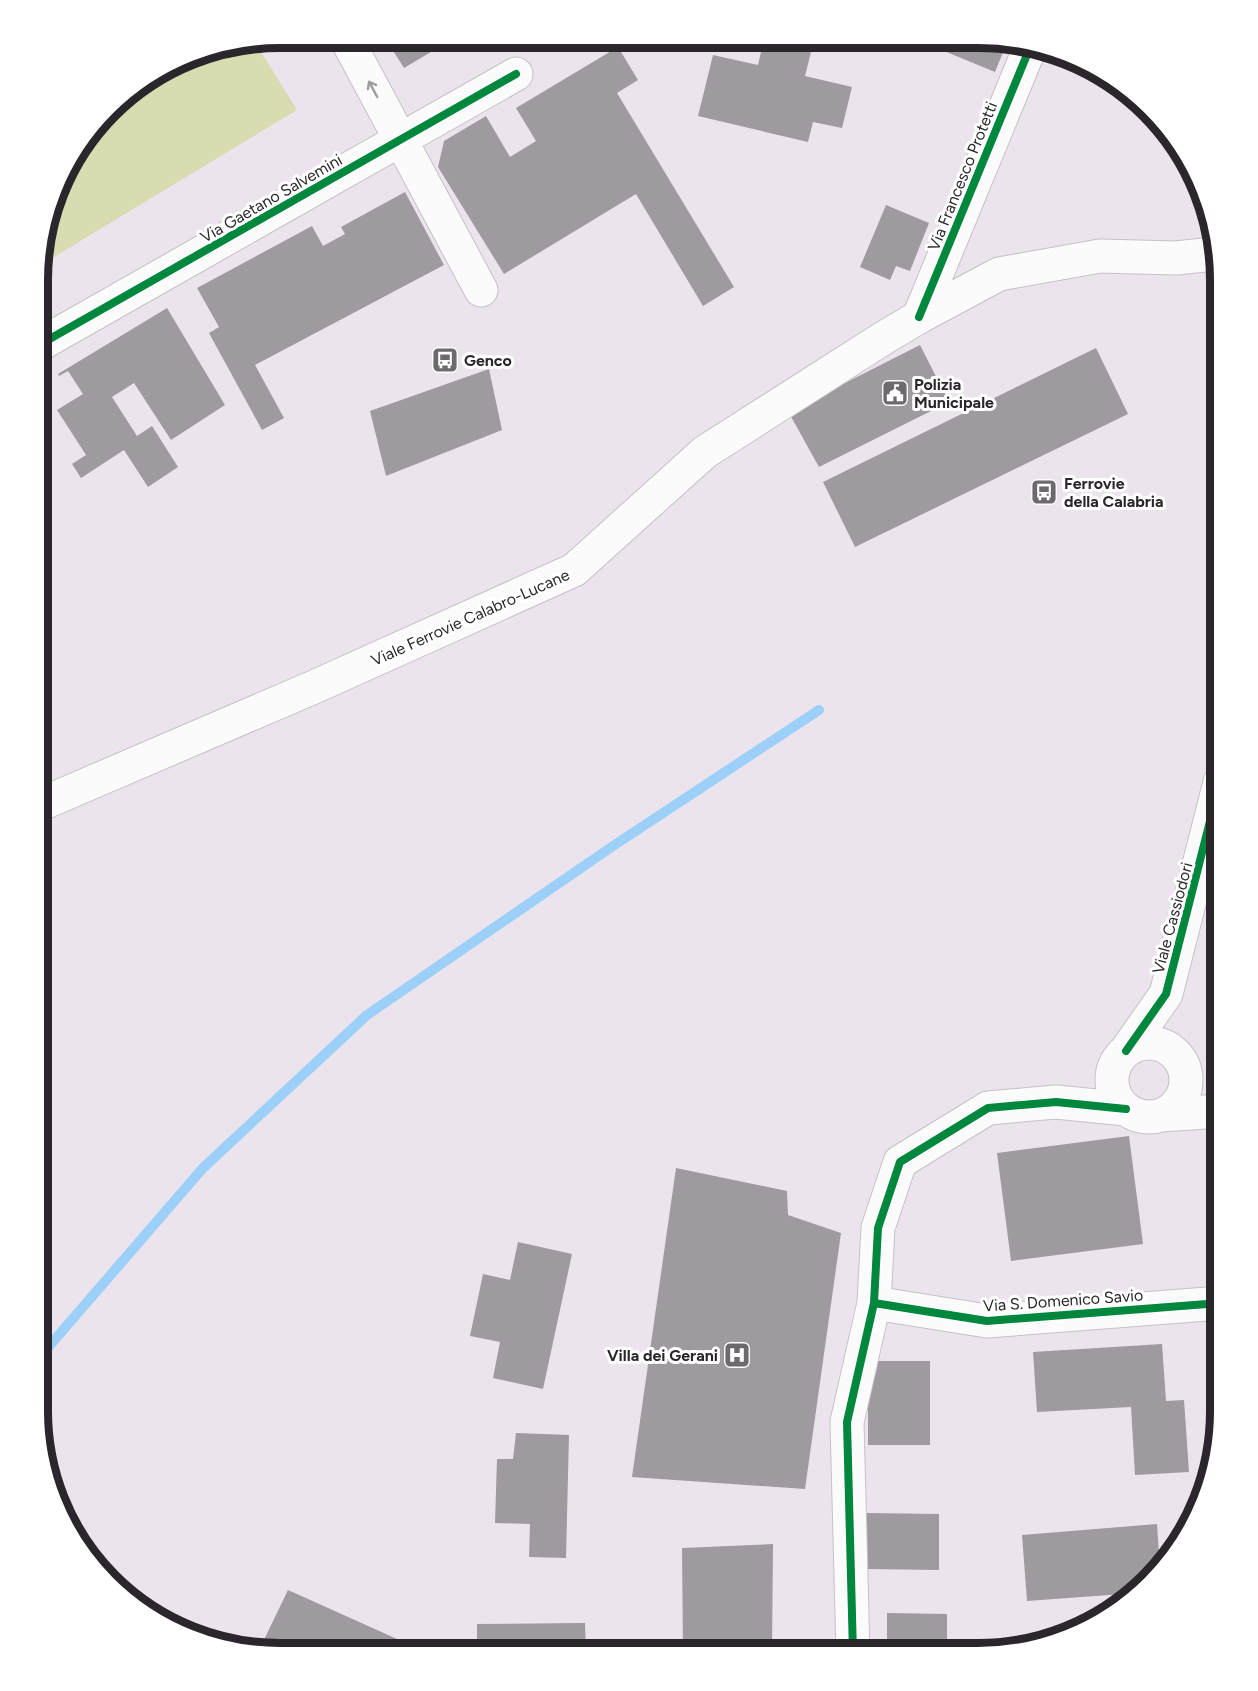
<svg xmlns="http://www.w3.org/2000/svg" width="1258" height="1691" font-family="Figtree,sans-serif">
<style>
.green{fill:#d9dbb1}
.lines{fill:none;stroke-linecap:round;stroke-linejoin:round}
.stream{stroke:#9dd0f8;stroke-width:10}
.building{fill:#9f9a9f}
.minor-casing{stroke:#c5c1c6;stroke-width:35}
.major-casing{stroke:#c5c1c6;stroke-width:35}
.minor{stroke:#fcfbfc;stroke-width:33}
.major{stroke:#fcfbfc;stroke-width:33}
.cycleway-casing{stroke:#fff;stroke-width:11}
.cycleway{stroke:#00873e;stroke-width:8}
.oneway{stroke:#9e9b9e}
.labels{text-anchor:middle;stroke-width:6;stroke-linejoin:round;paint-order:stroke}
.street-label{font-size:16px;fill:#2a262b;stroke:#fff}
.poi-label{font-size:16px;font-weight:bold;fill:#2a262b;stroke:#fff;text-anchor:start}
.rim{fill:none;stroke:#2a262b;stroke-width:8}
</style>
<rect width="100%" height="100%" fill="#ebe4ec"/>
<!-- green -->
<path class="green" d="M255,42L297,110L49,260L41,245L70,159L121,98L202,51Z"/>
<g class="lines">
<!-- stream -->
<path class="stream" d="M38,1359L203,1168L367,1015L613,846L819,710"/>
</g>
<!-- building -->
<path class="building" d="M385,38H450L451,40L404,68Z
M764,39H835L832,49L813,44L805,76L852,87L842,128L813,122L808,142L698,116L713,55L758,65Z
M915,39L1008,40L995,72Z
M618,47L638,80L617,93L734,287L703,306L636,194L504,274L438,167L444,141L486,116L510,157L536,141L516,108Z
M405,192L444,265L255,365L284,418L262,430L209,333L219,327L197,288L312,226L323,246L345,234L341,227Z
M886,205L929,223L910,271L896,266L890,280L860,267Z
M167,308L225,405L171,440L134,383L112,397L137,436L152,426L178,467L148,487L124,450L81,478L72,464L86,455L57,410L83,394L68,371L59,376L58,374Z
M920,345L949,402L819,467L789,413L841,385Z
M1096,348L1128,414L855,547L823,482Z
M489,369L502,430L386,476L370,411Z
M1129,1136L1143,1244L1011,1261L997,1153Z
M676,1168L787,1191L788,1215L841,1233L805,1489L632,1477Z
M518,1242L572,1254L543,1389L493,1378L500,1342L470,1336L483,1274L510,1280Z
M1162,1344L1166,1401L1184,1400L1189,1472L1135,1475L1131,1407L1037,1412L1033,1352Z
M868,1361H930V1445H868Z
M516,1433L569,1435L566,1558L529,1557L530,1524L495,1523L497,1459H513Z
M867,1513L939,1514V1570L867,1569Z
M1157,1524L1160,1568L1137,1593L1027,1601L1022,1535Z
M773,1544L772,1653H683L682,1548Z
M288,1590L426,1652H272L261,1646Z
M887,1613L947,1614V1653H887Z
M585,1623L586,1652H477V1624Z"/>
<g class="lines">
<defs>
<path id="minor" d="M346,38L481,290
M919,317L1031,45
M39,345L516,74
M1112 1080a37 37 0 1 1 74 0a37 37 0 1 1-74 0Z
M1126,1051L1166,994L1220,782
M1161,1115L1220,1111
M874,1303L987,1321L1220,1303
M853,1653L847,1422L874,1303L878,1228L900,1162L988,1108L1056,1102L1126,1109"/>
<path id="major" d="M39,805L314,687L574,570L705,452L882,339L919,317L999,274L1100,256L1176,258L1214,254"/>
</defs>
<!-- minor casing -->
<use href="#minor" class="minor-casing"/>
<!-- major casing -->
<use href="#major" class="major-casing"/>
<!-- minor -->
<use href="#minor" class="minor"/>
<!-- major -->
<use href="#major" class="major"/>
<defs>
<path id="cycleway" d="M919,317L1031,45
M39,345L516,74
M1126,1051L1166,994L1220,782
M874,1303L987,1321L1220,1303
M853,1653L847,1422L874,1303L878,1228L900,1162L988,1108L1056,1102L1126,1109"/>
</defs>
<!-- cycleway casing -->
<use href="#cycleway" class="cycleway-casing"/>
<!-- cycleway -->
<use href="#cycleway" class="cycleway"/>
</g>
<!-- one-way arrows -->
<defs><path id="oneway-shaft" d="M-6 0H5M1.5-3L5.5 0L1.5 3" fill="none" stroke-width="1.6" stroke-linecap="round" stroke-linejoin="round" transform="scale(1.5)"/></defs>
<use class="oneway" href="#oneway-shaft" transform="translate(373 89) rotate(-118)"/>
<!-- icons -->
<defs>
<symbol id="bus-square" viewBox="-11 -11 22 22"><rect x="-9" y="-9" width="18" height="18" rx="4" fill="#6e686f" stroke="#fff"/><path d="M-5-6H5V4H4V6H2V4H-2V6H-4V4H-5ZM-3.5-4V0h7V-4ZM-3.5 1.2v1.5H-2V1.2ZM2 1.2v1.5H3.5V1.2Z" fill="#fff"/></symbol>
<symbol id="civic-square" viewBox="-11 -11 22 22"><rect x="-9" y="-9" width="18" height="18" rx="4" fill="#6e686f" stroke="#fff"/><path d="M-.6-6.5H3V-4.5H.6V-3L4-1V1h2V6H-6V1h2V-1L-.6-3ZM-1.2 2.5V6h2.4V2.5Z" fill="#fff"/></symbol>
<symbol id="hospital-square" viewBox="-11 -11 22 22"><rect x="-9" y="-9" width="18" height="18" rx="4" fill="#6e686f" stroke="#fff"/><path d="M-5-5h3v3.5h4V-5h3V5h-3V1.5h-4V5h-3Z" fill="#fff"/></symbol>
</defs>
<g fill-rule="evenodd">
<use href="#bus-square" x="430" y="345" width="30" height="30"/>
<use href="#civic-square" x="880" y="378" width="30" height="30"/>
<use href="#bus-square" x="1029" y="477" width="30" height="30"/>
<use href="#hospital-square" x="722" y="1340" width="30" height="30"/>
</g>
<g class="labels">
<!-- street labels -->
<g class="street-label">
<text transform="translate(962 176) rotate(-68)" y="6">Via Francesco Protetti</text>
<text transform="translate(271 198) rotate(-30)" y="6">Via Gaetano Salvemini</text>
<text transform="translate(470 617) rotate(-24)" y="6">Viale Ferrovie Calabro-Lucane</text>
<text transform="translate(1172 918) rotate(-75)" y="6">Viale Cassiodori</text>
<text transform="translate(1063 1300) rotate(-4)" y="6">Via S. Domenico Savio</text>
</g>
<!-- poi labels -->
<g class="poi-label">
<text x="464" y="366">Genco</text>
<text x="914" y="390">Polizia<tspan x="914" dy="18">Municipale</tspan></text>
<text x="1064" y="489">Ferrovie<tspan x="1064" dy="18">della Calabria</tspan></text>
<text x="718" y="1361" text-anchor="end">Villa dei Gerani</text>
</g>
</g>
<!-- crop -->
<path d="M0 0H1258V1691H0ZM280 48H978A232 232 0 0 1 1210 280V1411A232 232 0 0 1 978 1643H280A232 232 0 0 1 48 1411V280A232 232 0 0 1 280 48Z" fill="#fff" fill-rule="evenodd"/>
<path class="rim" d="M280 48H978A232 232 0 0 1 1210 280V1411A232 232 0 0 1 978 1643H280A232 232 0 0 1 48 1411V280A232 232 0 0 1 280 48Z"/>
</svg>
